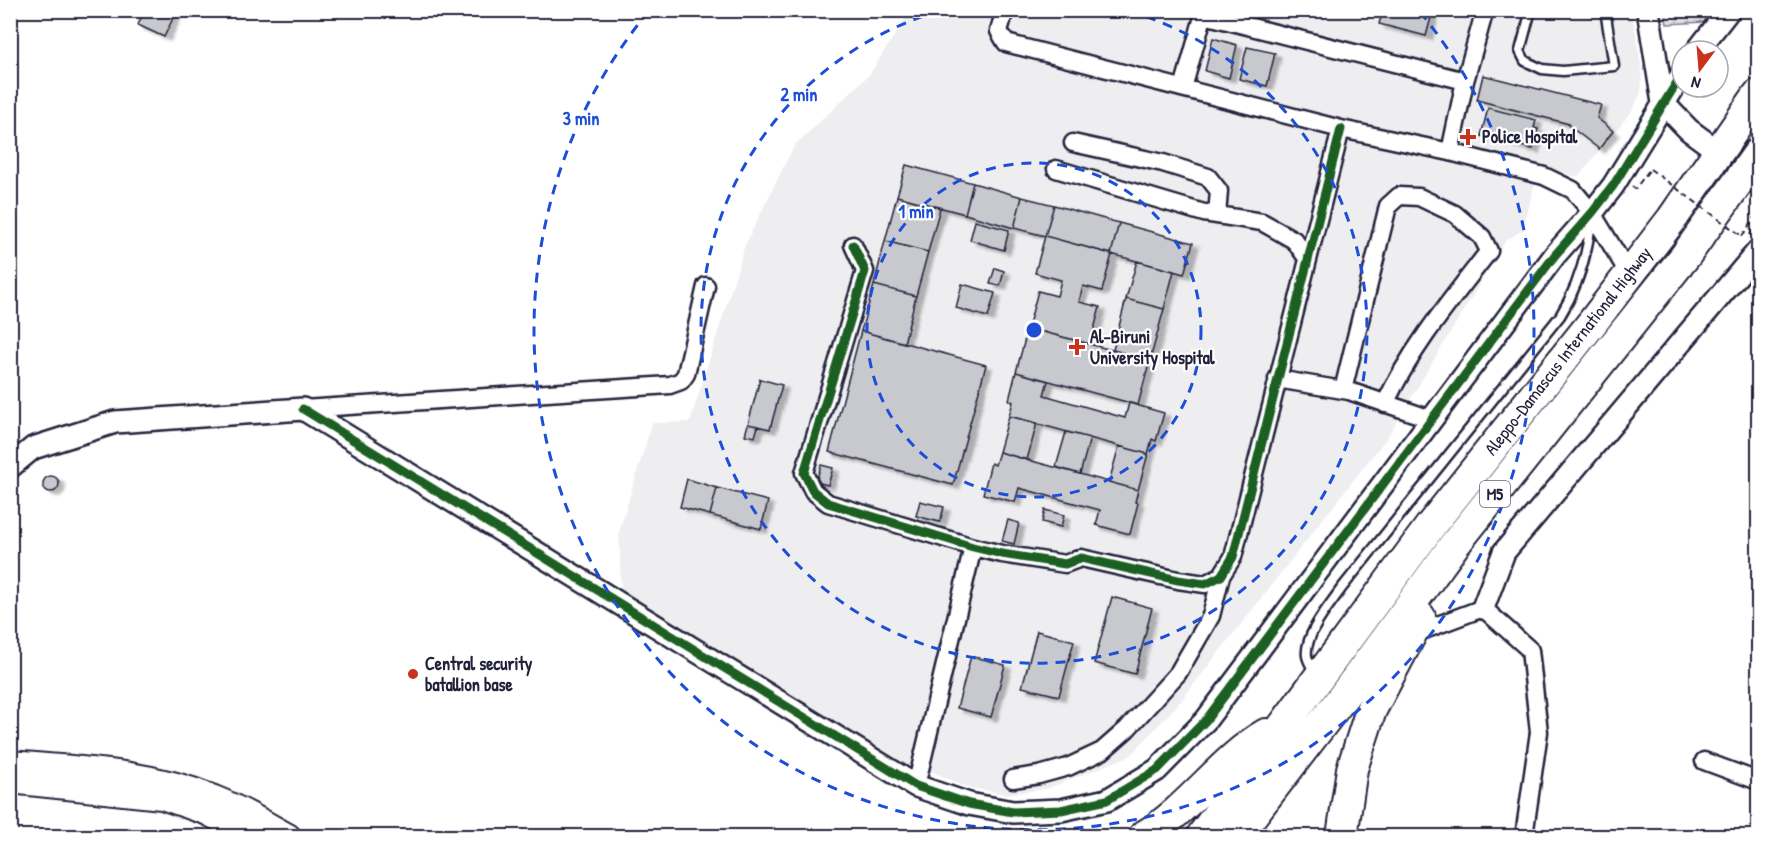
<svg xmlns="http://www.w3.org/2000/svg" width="1769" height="847" font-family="'Patrick Hand',sans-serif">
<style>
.built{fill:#eeeef1}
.grass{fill:url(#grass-dots);stroke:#80808e;stroke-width:1.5}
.building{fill:#c8c8cf;stroke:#22223b;stroke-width:1.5;filter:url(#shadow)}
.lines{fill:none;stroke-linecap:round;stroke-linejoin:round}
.service-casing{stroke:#22223b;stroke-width:13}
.minor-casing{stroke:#22223b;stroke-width:21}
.tertiary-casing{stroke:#22223b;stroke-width:26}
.secondary-casing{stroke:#22223b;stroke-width:28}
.motorway-casing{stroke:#22223b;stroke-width:34}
.path{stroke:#22223b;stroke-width:2;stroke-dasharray:6 4.5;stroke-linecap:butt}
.service{stroke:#fff;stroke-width:8}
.minor{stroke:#fff;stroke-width:16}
.tertiary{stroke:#fff;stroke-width:21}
.secondary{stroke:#fff;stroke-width:24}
.motorway{stroke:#fff;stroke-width:30}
.path-bridge{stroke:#22223b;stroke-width:2;stroke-dasharray:6 4.5;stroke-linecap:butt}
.cycleway-casing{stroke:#fff;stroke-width:13}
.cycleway{stroke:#1b5e20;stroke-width:9}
.ring{fill:none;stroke:#1d4ed8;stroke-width:3;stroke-dasharray:10 8}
.poi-dot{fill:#c8321e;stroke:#fff;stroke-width:2}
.labels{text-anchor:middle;stroke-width:4.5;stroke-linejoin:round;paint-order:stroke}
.shield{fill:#fff;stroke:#646476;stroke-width:1.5}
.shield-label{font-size:16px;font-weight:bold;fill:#22223b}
.poi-label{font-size:18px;font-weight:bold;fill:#22223b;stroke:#fff;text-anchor:start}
.street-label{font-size:18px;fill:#22223b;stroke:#fff}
.centre{fill:#1d4ed8;stroke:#fff;stroke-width:3}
.ring-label{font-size:18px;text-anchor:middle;font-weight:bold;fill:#1d4ed8;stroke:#fff;stroke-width:4.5;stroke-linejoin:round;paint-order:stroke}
</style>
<defs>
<pattern id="grass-dots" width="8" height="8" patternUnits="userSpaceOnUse" patternTransform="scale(1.5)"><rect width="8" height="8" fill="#dfdfe2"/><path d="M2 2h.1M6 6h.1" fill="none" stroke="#bfbfc3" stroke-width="1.8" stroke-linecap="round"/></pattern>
<filter id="shadow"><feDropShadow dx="6" dy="4" stdDeviation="1.5" flood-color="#0004"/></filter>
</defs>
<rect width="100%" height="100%" fill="#fff"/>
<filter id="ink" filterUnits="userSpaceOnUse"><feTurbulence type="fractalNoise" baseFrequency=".0167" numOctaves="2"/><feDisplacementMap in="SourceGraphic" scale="12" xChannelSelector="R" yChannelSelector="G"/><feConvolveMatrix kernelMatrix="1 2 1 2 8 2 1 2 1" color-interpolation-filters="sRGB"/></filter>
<g filter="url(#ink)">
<!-- built -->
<path class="built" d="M910,11H1632L1642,72L1641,93L1632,111L1578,177L1539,167L1523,230L1506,240L1388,436L1180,702L1130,756L1046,789L1005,794L966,787L933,772L906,767L621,589L619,532L652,423L690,422L745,245L794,146L870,74Z"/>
<!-- grass -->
<path class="grass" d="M1665,11V10L1713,11L1705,22L1667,24Z"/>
<!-- building -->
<path class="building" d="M144,10H177L164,37L138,25Z
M1383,10H1433L1426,36L1379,24Z
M1213,38L1237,45L1229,78L1205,71Z
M1247,47L1275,53L1267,86L1239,79Z
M1483,75L1601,105L1597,118L1613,131L1599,149L1568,125L1569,124L1477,100Z
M1488,108L1536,120L1534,128L1538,129L1533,149L1481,136Z
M906,165L973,183L965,214L897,196Z
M973,183L1022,197L1014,228L965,214Z
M897,196L940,208L928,252L885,241Z
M1022,197L1054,205L1045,236L1014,228Z
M1054,205L1119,223L1111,254L1045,236Z
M975,221L1009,230L1004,250L970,240Z
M1119,223L1193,243L1184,274L1111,254Z
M1045,236L1112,254L1102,291L1083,286L1079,302L1100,307L1090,344L1028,328L1038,291L1057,296L1061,280L1035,273Z
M885,241L928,252L916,296L874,285Z
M1137,261L1174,271L1164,309L1126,299Z
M995,268L1004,271L1000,286L990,284Z
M962,284L995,293L988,317L956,308Z
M874,285L916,296L904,343L861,331Z
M1126,299L1164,309L1150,360L1113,350Z
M1028,328L1150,360L1138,405L1016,372Z
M861,331L986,365L953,485L829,452Z
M1016,372L1048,381L1044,395L1125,418L1129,403L1164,413L1156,441L1152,439L1148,454L1009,416L1013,402L1009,400Z
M760,379L782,385L770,429L748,424Z
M1009,416L1037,423L1027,460L999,452Z
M748,424L758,426L755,437L745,435Z
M1066,432L1090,438L1080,474L1056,467Z
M1119,446L1148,454L1138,490L1109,482Z
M999,452L1138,490L1135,502L1138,503L1130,534L1096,525L1100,510L1019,488L1015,502L983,494L991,463L995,465Z
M821,465L833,468L828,485L816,482Z
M43 484a8 8 0 1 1 16 0a8 8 0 1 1-16 0Z
M687,479L717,488L710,515L680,507Z
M717,488L768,501L761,529L710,515Z
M920,501L944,507L940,522L916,516Z
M1045,510L1064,515L1061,527L1042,522Z
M1008,520L1019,523L1014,544L1002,541Z
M1112,597L1152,608L1135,674L1094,663Z
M1037,631L1074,641L1059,696L1022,687Z
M971,656L1005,665L991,717L957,708Z"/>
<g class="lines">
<defs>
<path id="service" d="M1531,10L1520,51L1525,61L1542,69L1563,71L1614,66L1605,10
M1315,673C1312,667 1308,662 1307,656C1304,635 1330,605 1341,589L1560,316C1578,287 1587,256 1591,222"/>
<path id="minor" d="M1005,10L999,31L1006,43L1341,129L1450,152L1544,176L1573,190L1592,213L1629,274
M1204,15L1465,81
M1183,88L1205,10
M1073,143L1163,163L1208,177L1219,191L1217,215
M1450,152L1465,81L1485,10
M1056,169L1204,213L1262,222L1294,240L1307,258
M853,245L865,271L804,473L813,491L828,503L973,547L1002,554L1065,564L1081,558L1178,580L1205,584L1221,576L1233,557L1341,129
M1277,379L1349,391L1431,419
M1343,390L1388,206L1399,196L1419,197L1455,214L1482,237L1489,251C1451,300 1411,348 1385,404
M303,409L670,385L681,381L686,374L706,286
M1411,635L1483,608L1530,650L1539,732L1524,836
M1704,761L1758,781
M1013,779L1039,775L1068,767L1102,751L1127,729L1178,673L1211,616L1221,576
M916,786L973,547"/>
<path id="tertiary" d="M1648,10L1663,103L1689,130L1719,152
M1697,51L1729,10
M10,467L33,448L115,422L303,409L916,786L969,804L1013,812L1061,810L1107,800L1157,770L1206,720L1555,255L1592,213L1613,186L1682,74
M1483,608L1504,552L1758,251"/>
<path id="secondary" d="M10,763C80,769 149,771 214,798C240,808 264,823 288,836
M10,781L162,797L208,813L252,836"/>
<path id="motorway" d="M1144,836C1190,809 1220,761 1266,734
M1202,836L1432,524L1592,323L1672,219L1758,95
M1236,836L1342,698L1455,544L1686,255L1758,154
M1342,836L1352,769L1371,710L1420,617"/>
</defs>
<!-- service casing -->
<use href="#service" class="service-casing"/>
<!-- minor casing -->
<use href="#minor" class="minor-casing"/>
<!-- tertiary casing -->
<use href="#tertiary" class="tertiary-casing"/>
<!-- secondary casing -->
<use href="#secondary" class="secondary-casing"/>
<!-- motorway casing -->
<use href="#motorway" class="motorway-casing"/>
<!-- path -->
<path class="path" d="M1632,186L1635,189L1650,169
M1750,235L1758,222
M1742,236L1758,213"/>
<!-- service -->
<use href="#service" class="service"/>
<!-- minor -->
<use href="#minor" class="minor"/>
<!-- tertiary -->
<use href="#tertiary" class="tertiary"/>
<!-- secondary -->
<use href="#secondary" class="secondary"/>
<!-- motorway -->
<use href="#motorway" class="motorway"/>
<!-- path-bridge -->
<path class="path-bridge" d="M1650,169L1742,236"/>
<defs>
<path id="cycleway" d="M853,245L865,271L804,473L813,491L828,503L973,547L1002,554L1065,564L1081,558L1178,580L1205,584L1221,576L1233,557L1341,129
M303,409L916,786L969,804L1013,812L1061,810L1107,800L1157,770L1206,720L1555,255L1592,213L1613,186L1682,74"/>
</defs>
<!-- cycleway casing -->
<use href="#cycleway" class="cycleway-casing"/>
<!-- cycleway -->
<use href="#cycleway" class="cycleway"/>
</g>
</g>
<!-- distance rings -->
<g class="ring">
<circle cx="1034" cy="330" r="167"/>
<path d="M1129 11A333 333 0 1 1 939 11"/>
<path d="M1420 12A500 500 0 1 1 648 12"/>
</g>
<!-- markers -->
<g class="poi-dot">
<path d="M1465 128h6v6h6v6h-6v6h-6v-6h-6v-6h6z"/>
<path d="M1074 338h6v6h6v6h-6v6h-6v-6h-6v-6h6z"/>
<circle cx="413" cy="674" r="6"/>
</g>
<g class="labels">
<!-- shield labels -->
<rect class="shield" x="1480" y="481" width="30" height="26" rx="4.5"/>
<g class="shield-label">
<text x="1495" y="500">M5</text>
</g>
<!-- poi labels -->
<g class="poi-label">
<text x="1482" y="143">Police Hospital</text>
<text x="1090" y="343">Al-Biruni<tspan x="1090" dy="21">University Hospital</tspan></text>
<text x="425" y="670">Central security<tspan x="425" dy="21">batallion base</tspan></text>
</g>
<!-- street labels -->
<g class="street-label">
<text transform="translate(1568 351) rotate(-52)" y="6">Aleppo-Damascus International Highway</text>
</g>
</g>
<circle cx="1034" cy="330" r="9" class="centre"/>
<g class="ring-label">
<text x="799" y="101">2 min</text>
<text x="581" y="125">3 min</text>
<text x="916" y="218">1 min</text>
</g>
<!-- margin -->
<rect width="1769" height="847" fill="none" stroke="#fff" stroke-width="36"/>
<rect x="18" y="18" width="1733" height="811" fill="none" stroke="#22223b" stroke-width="2" filter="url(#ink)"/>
<!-- north arrow -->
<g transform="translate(1700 69) rotate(196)"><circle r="28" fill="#ffffff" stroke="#a7a7b1" stroke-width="1.5"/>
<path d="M0-4.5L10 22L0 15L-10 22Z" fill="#c8321e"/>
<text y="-9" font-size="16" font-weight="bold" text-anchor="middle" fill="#22223b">N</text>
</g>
</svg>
